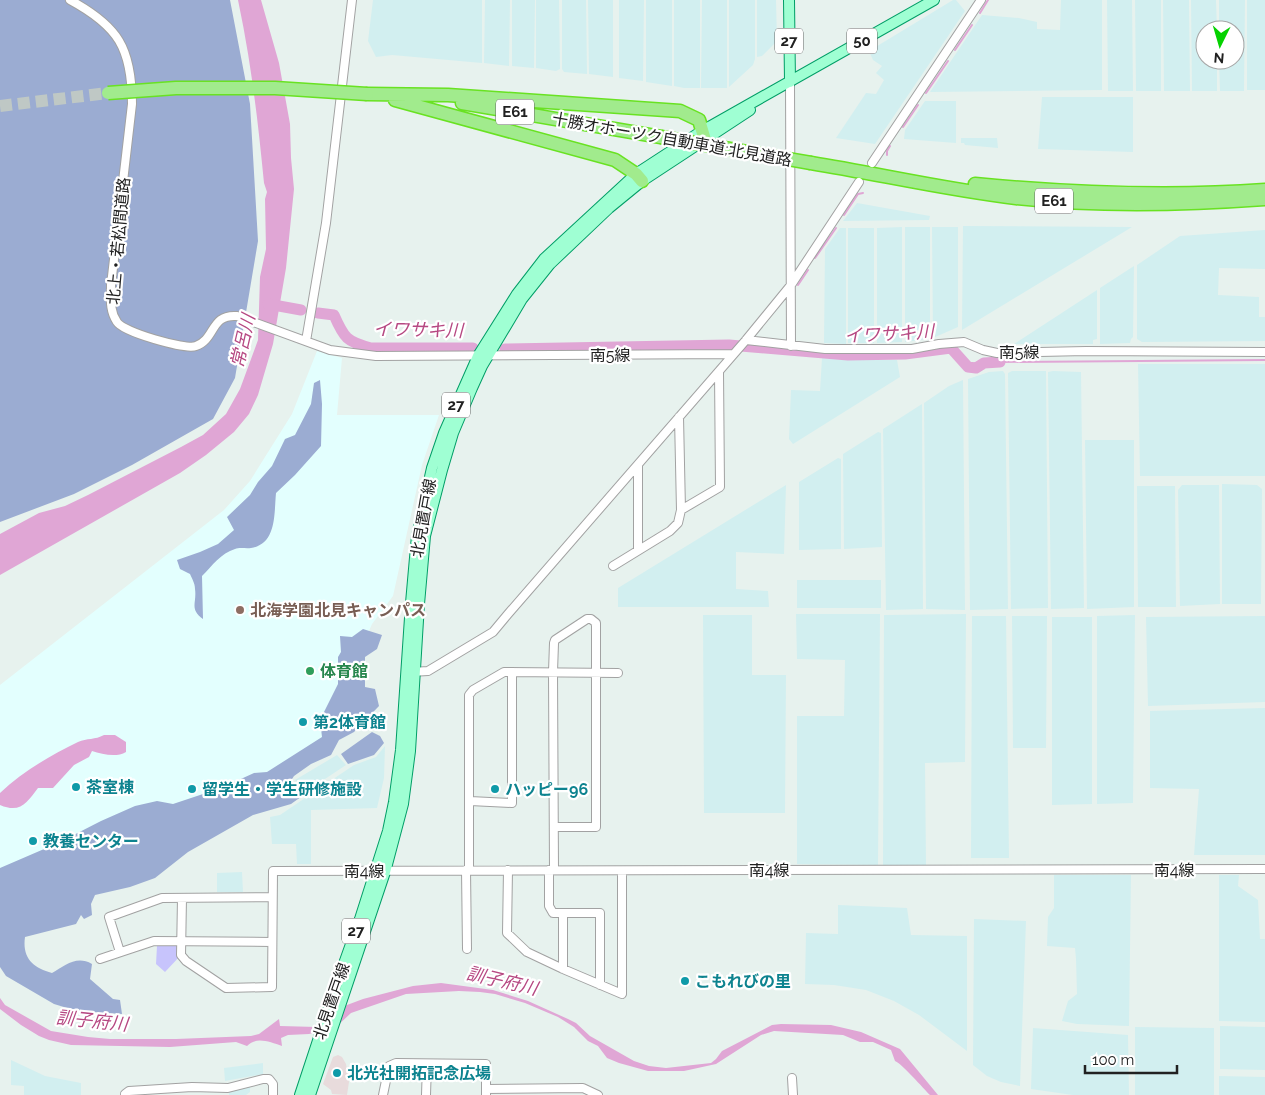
<svg xmlns="http://www.w3.org/2000/svg" width="1265" height="1095" font-family="Raleway,'Noto Sans JP',sans-serif">
<style>
.education{fill:#e3fffe}
.farmland{fill:#d2eff0}
.forest{fill:#9bacd2}
.park{fill:#c7c4fc}
.plaza{fill:#e8dbdc}
.water{fill:#e0a6d5}
.lines{fill:none;stroke-linecap:round;stroke-linejoin:round}
.stream{stroke:#e0a6d5;stroke-width:2}
.river{stroke:#e0a6d5;stroke-width:11}
.highway-tunnel{stroke:#bfc8c5;stroke-width:12;stroke-dasharray:12 6;stroke-linecap:butt}
.minor-casing{stroke:#a2a2a2;stroke-width:10}
.major-casing{stroke:#009e66;stroke-width:12}
.highway-casing{stroke:#69e222;stroke-width:15}
.minor{stroke:#fff;stroke-width:8}
.major{stroke:#9fffd3;stroke-width:10}
.highway{stroke:#a1eb8d;stroke-width:12}
.highway-bridge-casing{stroke:#69e222;stroke-width:15;stroke-linecap:butt}
.highway-bridge{stroke:#a1eb8d;stroke-width:12}
.education-dot{fill:#8d6e63;stroke:#fff;stroke-width:2}
.leisure-dot{fill:#2e9e5b;stroke:#fff;stroke-width:2}
.culture-dot{fill:#0f9aa8;stroke:#fff;stroke-width:2}
.labels{text-anchor:middle;stroke-width:4.5;stroke-linejoin:round;paint-order:stroke}
.shield{fill:#fff;stroke:#646464;stroke-width:1}
.shield-label{font-size:15px;font-weight:bold;fill:#212121}
.street-label{font-size:16px;fill:#212121;stroke:#fff}
.education-label{font-size:16px;font-weight:bold;fill:#785e54;stroke:#fff;text-anchor:start}
.leisure-label{font-size:16px;font-weight:bold;fill:#27864d;stroke:#fff;text-anchor:start}
.culture-label{font-size:16px;font-weight:bold;fill:#0d838f;stroke:#fff;text-anchor:start}
.water-label{font-size:18px;font-style:italic;fill:#b64882;stroke:#fff}
</style>
<rect width="100%" height="100%" fill="#e7f2ee"/>
<!-- education -->
<path class="education" d="M317,351L342,358L337,415H439L422,465L393,596L372,624L335,709L326,740L267,775L0,872V685L224,510L250,481L292,414Z"/>
<!-- farmland -->
<path class="farmland" d="M373,0H482V63L392,55L376,57L368,41Z
M485,0H510L509,66L484,63Z
M512,0H535L534,68L512,66Z
M536,0H559L560,69L556,71L536,68Z
M562,0H586L587,74L564,72L562,69Z
M588,0H613V77L589,74Z
M619,0H644L643,81L619,78Z
M646,0H672V86L646,82Z
M674,0H700V88H684L674,86Z
M702,0H727V88H701Z
M729,0H755V59L753,65L729,87Z
M757,0H776L777,41L762,56L757,57Z
M953,0H956L965,11L875,144L836,138L866,93L876,94L884,80L876,73L882,66L873,60L869,51Z
M1061,0H1102V90L930,92L982,15L1019,18L1037,22V29L1060,30Z
M1107,0H1132L1133,91H1108Z
M1135,0H1161V91H1136Z
M1163,0H1189L1190,91H1164Z
M1191,0H1216L1217,30H1205V60H1217V91H1192Z
M1219,0H1245L1244,91H1220L1219,60H1235V30H1219Z
M1247,0H1265V90H1247Z
M1042,97H1133V152L1038,149Z
M925,101H956V143L904,139L905,130Z
M961,138H997L998,148L965,145L964,143H961Z
M857,203L930,216L929,220L843,221Z
M963,226L1132,227L962,330Z
M902,227V342L877,343V228Z
M905,227H930V339L905,342Z
M932,227H958V327L933,338Z
M840,228H846V344L824,343L825,249Z
M848,228H874V343H848Z
M1265,230V269L1219,268L1218,295L1259,297V317H1265V341L1142,342L1137,339V265L1180,236Z
M1134,266L1133,337L1131,339L1130,343L1100,344V288Z
M1097,290V339L1093,340V344H1014Z
M822,358L852,360H897L900,377L793,444L789,439L791,390L820,391Z
M1138,364H1265V476H1140Z
M1003,371L1005,374L1008,609L970,610L968,379L989,372Z
M1012,371H1046L1048,608L1011,609L1008,373Z
M1053,371L1081,372L1084,608L1051,609L1048,372Z
M963,380L965,610L926,609L924,403L949,386Z
M922,404L923,609L886,610L883,429Z
M878,432L881,433L882,547L844,549L843,454Z
M1085,440H1134V607L1087,609Z
M838,458L841,459V549L799,550V482Z
M1222,484L1257,485L1262,489L1261,604H1222Z
M786,485L784,554L736,552V589L768,591L769,607H618V588Z
M1182,485H1219L1220,604L1180,606L1178,490Z
M1137,486H1175L1176,607H1138Z
M797,580H881V608H797Z
M796,614H880L878,865L797,864V716H844L845,660L797,659Z
M966,614L965,762L925,763L926,865H883L884,615Z
M703,615H752V675H786L785,813H704Z
M1135,615L1133,803L1097,804V616Z
M972,616H1006L1009,858H971Z
M1012,616H1047L1046,748H1013Z
M1265,616V702L1148,706L1146,617Z
M1052,617H1092V804L1052,805Z
M1265,708V855H1194L1199,789L1150,788V711Z
M385,746L384,778L377,808L311,810V864H297L296,844H272L270,817L280,815L354,765L376,757Z
M337,755L346,765L307,791L295,780Z
M242,872L243,892H217V873Z
M1054,875H1131L1129,1026L1077,1024L1062,1021L1068,1001L1077,994L1076,959L1075,948L1047,946L1048,917L1054,908Z
M1219,875H1239L1238,886L1258,900L1260,939H1265V1022L1219,1021Z
M838,905L907,908L911,935L967,936V1051L919,1015L894,1001L866,990L834,985L805,984L806,933L838,934Z
M974,919L1026,921L1020,1086L1001,1082L987,1076L973,1065Z
M1220,1026L1265,1027V1070L1220,1069Z
M1135,1027L1214,1028V1095H1135Z
M1033,1028L1128,1035L1129,1095H1073L1031,1089Z
M11,1060L45,1076L81,1083V1095H24V1086L11,1085Z
M263,1063V1074L225,1081L224,1068Z
M1219,1076L1265,1077V1095H1219Z
M250,1086V1092L246,1095H229V1090Z"/>
<!-- forest -->
<path class="forest" d="M0,0H230L250,104L258,241L235,378L213,419L132,465L74,494L0,522Z
M320,380L322,404L321,446L295,475L276,493C274,513 277,544 251,548C246,549 240,547 235,549C221,553 212,566 202,576L203,619C189,609 197,603 195,589C195,583 192,579 190,574L180,569L177,560L200,552L218,544L234,530L227,517L250,495L258,482L272,466L285,439L295,435L311,404L314,383Z
M363,629L382,635L377,649L365,657V687L375,689L379,706L354,732L339,740L331,755L311,764L294,776L290,782L305,794L291,804L253,815L188,852L155,878L130,887L95,895L91,904L92,915L84,919L81,915L76,924L25,937C22,958 33,968 52,973C65,966 76,955 92,964L90,979L113,999L120,1000L122,1014L77,1011L54,1004L6,976L0,967V868L58,843L101,821L135,806L157,801L173,804L221,788L254,773L267,772L322,737L320,720L338,684V657L341,652L340,636L352,637Z
M372,732L380,736L384,743L374,755L348,764L341,754Z"/>
<!-- park -->
<path class="park" d="M154,941L183,942L181,955L165,972L156,964L157,946Z"/>
<!-- plaza -->
<path class="plaza" d="M338,1055L342,1057L346,1064L349,1082L347,1095L332,1094L331,1090L323,1084L333,1057Z"/>
<!-- water -->
<path class="water" d="M238,0H261L279,63L290,124L291,158L294,189L286,268L273,344L258,395L249,414L234,432L206,455L180,473L0,575V534L39,513L65,506L88,495L181,447L203,435L226,414L240,389L258,340L260,277L266,249L265,199L267,192L264,183C258,121 251,61 238,0Z
M104,735H115L126,742V752C116,758 102,754 92,751L89,757L74,765L53,788H38C27,802 21,814 0,805V793C22,772 51,755 78,742C87,738 95,740 104,735Z
M441,983L493,990L528,1001L568,1019L576,1023L590,1036L634,1061L649,1066L666,1068L711,1063L716,1059L722,1051L772,1025L781,1024L831,1025L861,1032L900,1049L938,1095H930C924,1089 901,1063 895,1061L891,1050L873,1042H860L843,1035L774,1031L761,1035L716,1064L684,1071H648L619,1063L607,1058L598,1046L588,1041L574,1027L558,1017L525,1003L495,994L480,992L459,991L406,994L351,1013L335,1028L309,1034L288,1035L281,1038L282,1046C270,1042 256,1036 247,1046L236,1042L170,1047L71,1045L49,1040L39,1036L21,1025L0,1009V998L5,1005L51,1031L88,1037L110,1039H176L251,1036L259,1034L279,1019L280,1026L317,1027L323,1024L339,1008L363,999L413,986Z"/>
<g class="lines">
<!-- stream -->
<path class="stream" d="M980,13L988,0
M955,50L972,25
M926,93L948,61
M903,127L918,105
M887,155V151L890,146
M844,215L858,194L863,193
M815,258L836,228
M798,285L808,270
M749,346L751,344
M1000,362L1265,360"/>
<!-- river -->
<path class="river" d="M268,304L301,310
M318,313L334,315C344,338 347,342 371,348H473
M505,349L729,345L848,355L905,354L951,348L968,367L976,368L984,363L1000,362"/>
<!-- highway-tunnel -->
<path class="highway-tunnel" d="M0,106L108,93"/>
<defs>
<path id="minor" d="M70,0C118,26 132,48 132,104L111,285C111,298 109,310 117,322C123,332 185,350 196,346C216,339 210,314 237,316L330,350L376,356L733,354
M790,82L791,346
M872,163L981,0
M746,340L825,349H912L939,344L964,342L983,350L997,353L1086,351L1265,352
M306,341L326,223L352,0
M679,417L681,510L720,487L719,372
M638,466V549
M613,566L670,531L678,523L681,510
M411,672L428,671L493,632L508,614L746,340L791,285L859,182
M470,801L512,803V672
M554,827H596V623L591,619H587L555,640L554,643L553,672L554,870
M466,870L467,949
M469,870V695L473,690L504,672L618,673
M508,870L507,933L527,952L563,969L622,994V871
M549,870V906L553,913H600V985
M182,898L181,955L186,961L226,988L272,987L273,871L1265,869
M563,913V969
M120,952L109,917L162,898L272,897
M100,959L154,941L272,942
M792,1078L793,1095
M486,1089L583,1088L598,1095
M125,1094L129,1091L192,1087L228,1088L263,1079H269L273,1084V1095
M383,1095L389,1066L396,1063L486,1064V1095
M426,1095L427,1064"/>
<path id="major" d="M789,0L790,82
M300,1095L336,986L360,919L388,831L394,802L401,750L411,603L417,535L432,468L444,433L478,356L517,294L544,259L636,174L702,131L934,0
M310,1095L385,872L403,804L410,751L419,604L425,536L442,470L453,433L472,388L482,366L522,299L550,264L609,208L642,181L750,110"/>
<path id="highway" d="M367,94L448,95L680,111L699,120L705,140
M395,100L615,160L636,174L642,181
M462,103L661,137
M811,163C879,174 947,190 1016,198C1099,207 1182,205 1265,199
M975,184C1071,193 1168,197 1265,190"/>
</defs>
<!-- minor casing -->
<use href="#minor" class="minor-casing"/>
<!-- major casing -->
<use href="#major" class="major-casing"/>
<!-- highway casing -->
<use href="#highway" class="highway-casing"/>
<!-- minor -->
<use href="#minor" class="minor"/>
<!-- major -->
<use href="#major" class="major"/>
<!-- highway -->
<use href="#highway" class="highway"/>
<defs>
<path id="highway-bridge" d="M108,93L176,88H275L367,94
M661,137L811,163"/>
</defs>
<!-- highway-bridge casing -->
<use href="#highway-bridge" class="highway-bridge-casing"/>
<!-- highway-bridge -->
<use href="#highway-bridge" class="highway-bridge"/>
</g>
<!-- markers -->
<circle class="education-dot" cx="240" cy="610" r="5"/>
<circle class="leisure-dot" cx="310" cy="671" r="5"/>
<g class="culture-dot">
<circle cx="303" cy="722" r="5"/>
<circle cx="76" cy="787" r="5"/>
<circle cx="192" cy="789" r="5"/>
<circle cx="495" cy="789" r="5"/>
<circle cx="33" cy="841" r="5"/>
<circle cx="685" cy="981" r="5"/>
<circle cx="337" cy="1073" r="5"/>
</g>
<g class="labels">
<!-- shield labels -->
<g class="shield">
<rect x="775" y="28.5" width="28" height="25" rx="4"/>
<rect x="847" y="28.5" width="30" height="25" rx="4"/>
<rect x="496" y="99.5" width="38" height="25" rx="4"/>
<rect x="1035" y="188.5" width="38" height="25" rx="4"/>
<rect x="442" y="392.5" width="28" height="25" rx="4"/>
<rect x="342" y="918.5" width="28" height="25" rx="4"/>
</g>
<g class="shield-label">
<text x="789" y="46">27</text>
<text x="862" y="46">50</text>
<text x="515" y="117">E61</text>
<text x="1054" y="206">E61</text>
<text x="456" y="410">27</text>
<text x="356" y="936">27</text>
</g>
<!-- street labels -->
<g class="street-label">
<text transform="translate(672 139) rotate(10)" y="6">十勝オホーツク自動車道;北見道路</text>
<text transform="translate(118 241) rotate(-85)" y="6">北上・若松間道路</text>
<text x="1019" y="358">南5線</text>
<text x="610" y="361">南5線</text>
<text transform="translate(423 518) rotate(-80)" y="6">北見置戸線</text>
<text x="769" y="876">南4線</text>
<text x="1174" y="876">南4線</text>
<text x="364" y="877">南4線</text>
<text transform="translate(331 1001) rotate(-71)" y="6">北見置戸線</text>
</g>
<!-- education labels -->
<g class="education-label">
<text x="250" y="616">北海学園北見キャンパス</text>
</g>
<!-- leisure labels -->
<g class="leisure-label">
<text x="320" y="677">体育館</text>
</g>
<!-- culture labels -->
<g class="culture-label">
<text x="313" y="728">第2体育館</text>
<text x="86" y="793">茶室棟</text>
<text x="202" y="795">留学生・学生研修施設</text>
<text x="505" y="795">ハッピー96</text>
<text x="43" y="847">教養センター</text>
<text x="695" y="987">こもれびの里</text>
<text x="347" y="1079">北光社開拓記念広場</text>
</g>
<!-- water labels -->
<g class="water-label">
<text transform="translate(418 330) rotate(1)" y="6">イワサキ川</text>
<text transform="translate(889 334) rotate(-3)" y="6">イワサキ川</text>
<text transform="translate(243 341) rotate(-77)" y="6">常呂川</text>
<text transform="translate(502 981) rotate(13)" y="6">訓子府川</text>
<text transform="translate(92 1021) rotate(6)" y="6">訓子府川</text>
</g>
</g>
<!-- north arrow -->
<g transform="translate(1220 45) rotate(185)"><circle r="24" fill="#ffffff" stroke="#a6a6a6"/>
<path d="M0-4L9 19L0 12L-9 19Z" fill="#05d200"/>
<text y="-8" font-size="14" font-weight="bold" text-anchor="middle" fill="#212121">N</text>
</g>
<!-- scale -->
<path d="M1085 1065v8h92v-8" fill="none" stroke="#212121" stroke-width="2.5"/>
<text x="1092" y="1065" font-size="15" fill="#212121" stroke="#ffffff" stroke-width="4" paint-order="stroke">100 m</text>
</svg>
